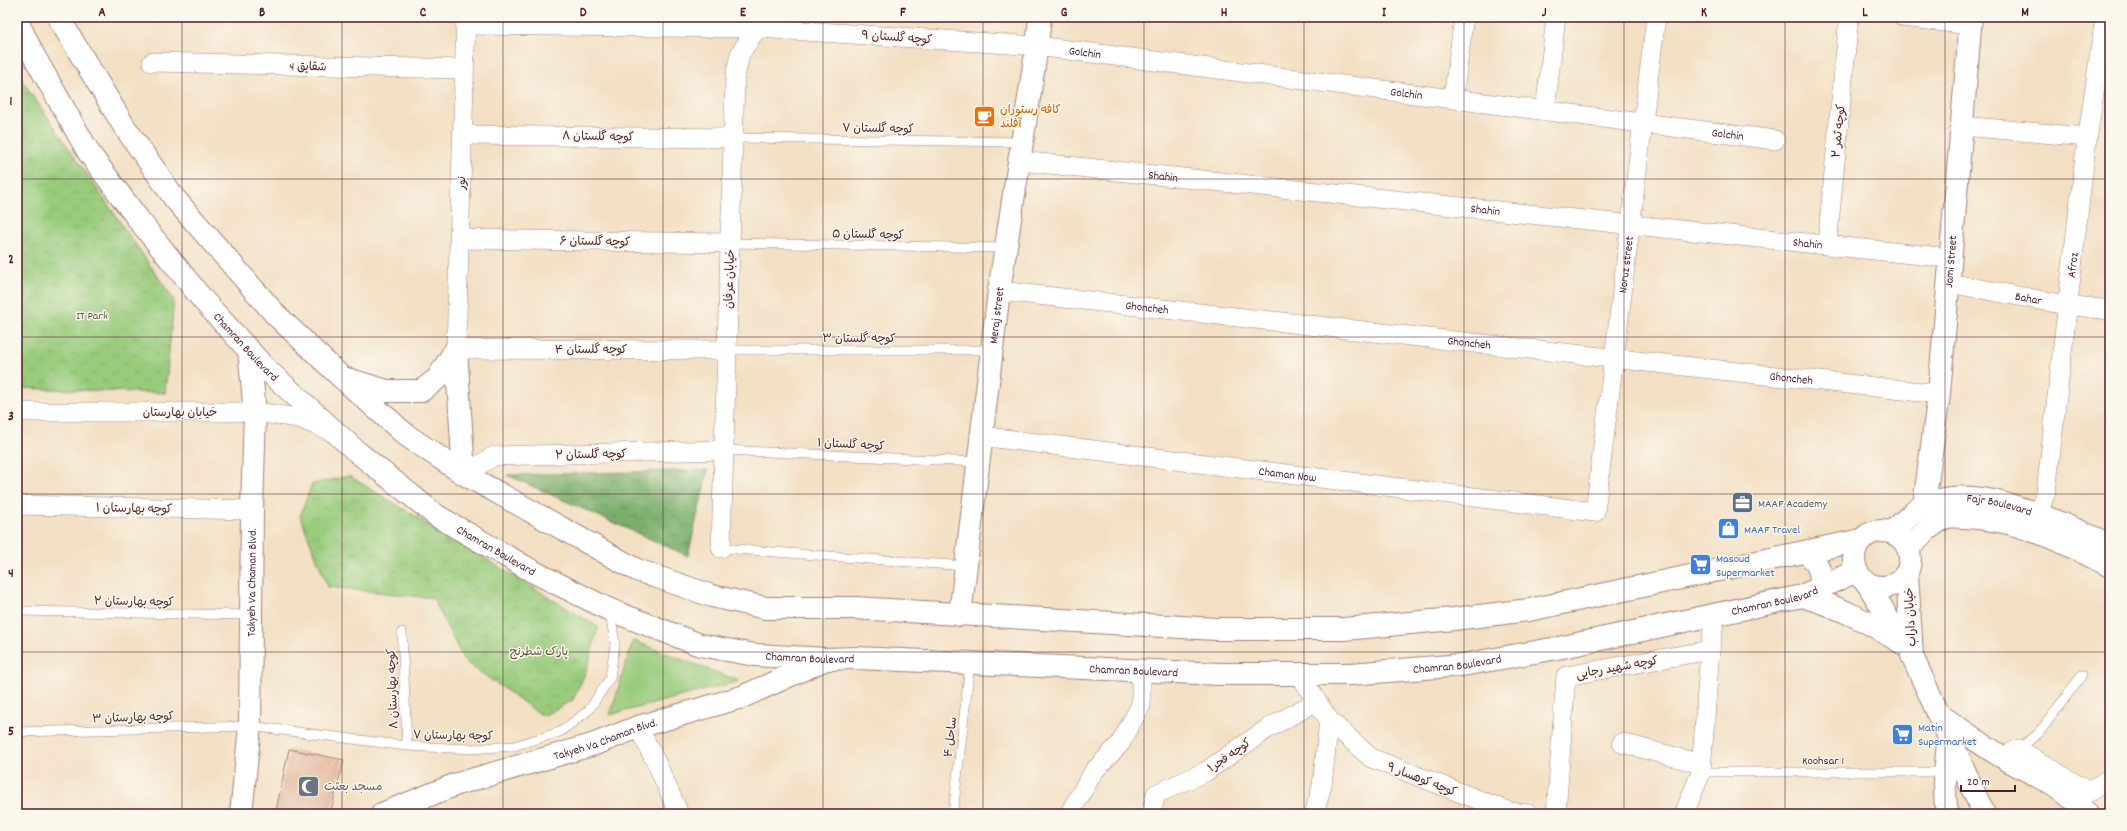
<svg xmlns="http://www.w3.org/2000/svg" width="2127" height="831" font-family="Dekko,'Playpen Sans Arabic',sans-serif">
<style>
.grass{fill:#99cb7b;stroke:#727553}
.forest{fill:url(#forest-crowns);stroke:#62674b}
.park{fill:url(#park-crowns);stroke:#727553}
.building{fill:url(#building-back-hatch)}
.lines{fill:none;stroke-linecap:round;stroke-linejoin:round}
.lane-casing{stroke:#9e8078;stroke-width:10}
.street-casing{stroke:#9e8078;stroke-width:20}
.secondary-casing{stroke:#9e8078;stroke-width:24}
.lane{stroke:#fff;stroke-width:9}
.street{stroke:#fff;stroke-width:19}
.secondary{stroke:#fff;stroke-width:22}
.grid{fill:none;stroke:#4a1f2b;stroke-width:1;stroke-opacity:0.55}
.labels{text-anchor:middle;stroke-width:3;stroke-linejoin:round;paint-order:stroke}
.street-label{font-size:12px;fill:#4a1f2b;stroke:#fbf7ec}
.food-label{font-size:12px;fill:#c56008;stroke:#fbf7ec;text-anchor:start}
.park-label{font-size:12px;fill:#625343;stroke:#fbf7ec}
.service-label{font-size:12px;fill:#4e5e75;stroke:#fbf7ec;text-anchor:start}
.shop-label{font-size:12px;fill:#366cbe;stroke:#fbf7ec;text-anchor:start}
.worship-label{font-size:12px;fill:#5b616d;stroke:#fbf7ec;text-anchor:start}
.neatline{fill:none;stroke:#4a1f2b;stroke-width:1.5}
.grid-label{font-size:13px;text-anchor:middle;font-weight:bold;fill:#4a1f2b}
</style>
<defs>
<pattern id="forest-crowns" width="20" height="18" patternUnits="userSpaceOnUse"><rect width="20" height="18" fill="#7aaf6b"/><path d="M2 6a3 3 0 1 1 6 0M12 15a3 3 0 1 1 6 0" fill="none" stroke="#668e58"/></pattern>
<pattern id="park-crowns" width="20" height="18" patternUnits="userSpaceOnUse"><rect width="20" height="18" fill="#99cb7b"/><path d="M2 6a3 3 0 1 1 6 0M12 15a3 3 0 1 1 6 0" fill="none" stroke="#85ae6a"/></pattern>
<pattern id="building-back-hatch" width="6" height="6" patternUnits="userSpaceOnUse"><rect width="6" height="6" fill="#e3b497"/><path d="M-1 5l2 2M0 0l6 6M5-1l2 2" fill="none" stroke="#c49a82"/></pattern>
</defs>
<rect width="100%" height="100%" fill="#fbf7ec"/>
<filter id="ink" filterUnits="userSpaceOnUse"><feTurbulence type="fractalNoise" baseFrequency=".025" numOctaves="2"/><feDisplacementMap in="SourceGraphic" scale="8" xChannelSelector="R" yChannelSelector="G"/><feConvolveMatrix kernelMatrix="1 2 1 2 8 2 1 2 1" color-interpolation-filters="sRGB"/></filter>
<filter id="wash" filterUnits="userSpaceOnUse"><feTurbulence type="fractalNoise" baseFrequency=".012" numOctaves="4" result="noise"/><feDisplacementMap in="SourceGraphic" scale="16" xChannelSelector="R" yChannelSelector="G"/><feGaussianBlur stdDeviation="0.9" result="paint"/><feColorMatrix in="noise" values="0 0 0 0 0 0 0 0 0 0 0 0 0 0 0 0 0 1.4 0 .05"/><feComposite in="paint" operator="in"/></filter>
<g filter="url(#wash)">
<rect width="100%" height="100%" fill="#f3e0c4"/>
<!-- grass -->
<path class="grass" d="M633,641H634L739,681L610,715Z"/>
<!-- forest -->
<path class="forest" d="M708,470L688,556L507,475Z"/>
<!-- park -->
<path class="park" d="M17,73L174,300L165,393L17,388Z
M349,476L598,627L587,669L573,700L543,716L464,661L433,598L328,587L300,516L312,484Z"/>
<g id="blocks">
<!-- building -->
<path class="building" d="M289,749L344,760L330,814H287L276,811Z"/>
</g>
</g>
<g filter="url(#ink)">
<use href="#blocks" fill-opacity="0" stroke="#9e8078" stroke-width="1"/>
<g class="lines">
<defs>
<path id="lane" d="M733,138L1023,142
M730,243L1006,248
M727,350H991
M724,450L977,462
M721,548L965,566
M17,611L250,615
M402,632L407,746
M17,732L250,726L407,746L470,749L514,746L560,732L589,710L610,678L615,644L610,612
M2018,749L2039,733L2082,675
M1701,772H1944
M953,814L970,663"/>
<g id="street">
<path d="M466,17L456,349L727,350"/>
<path d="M1903,17L1970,25"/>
<path id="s1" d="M466,25L756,28L1037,46L1775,140"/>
<path d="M152,62L464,69"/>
<path d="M1453,99L1464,17"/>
<path d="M1545,111L1556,17"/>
<path d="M1962,126L2087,137"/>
<path d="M462,135L733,138"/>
<path id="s2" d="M1020,161L1950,258"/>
<path d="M459,239L730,243"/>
<path d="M1827,245L1849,17"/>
<path id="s3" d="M1949,283L2066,305L2110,310"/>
<path id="s4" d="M999,291L1939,394"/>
<path d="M17,412H255L299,418L332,432"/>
<path id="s5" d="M980,436L1595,512L1656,17"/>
<path d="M464,474L494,456L724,450"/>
<path d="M17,505L252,510"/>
<path id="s6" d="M2038,513L2046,492L2085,155L2105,17"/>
<path d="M721,548L735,77L740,54L762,20"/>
<path d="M1299,674L1329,720L1371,758L1510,812L1528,814"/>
<path d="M638,727L657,764L679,814"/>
<path d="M1622,743L1701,764"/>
<path d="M2003,758L2018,749L2089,792L2110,778"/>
<path d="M1069,814L1094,771L1120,744L1141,705V670"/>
<path d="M1151,814L1156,794L1205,772L1267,729L1317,701"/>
<path d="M1314,814L1322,786L1329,720"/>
<path d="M1556,814L1566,676L1710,650"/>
<path d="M1684,814L1701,772L1710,650L1715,616"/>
</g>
<g id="secondary">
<path d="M58,17L124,126L175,199L276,315L340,376L406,435L464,474L637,570L712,596L766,608H854L1216,629H1344L1454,619L1529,610L1861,540"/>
<path id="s7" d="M17,21L34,56L89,153L138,219L203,300L265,368L356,451L437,516L534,572L610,610L700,645L755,655L826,659L856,658L1220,674H1351L1462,665L1563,647L1802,596L1856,571"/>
<path d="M456,349L464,474"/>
<path d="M347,379L387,391H421L437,379L456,349"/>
<path id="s8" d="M1924,505L1939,394L1971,17"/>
<circle cx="1882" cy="559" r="28"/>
<path id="s9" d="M1892,532C1902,524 1913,510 1925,505C1976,480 2063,524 2110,545"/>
<path d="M1908,547C1921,537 1932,522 1947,517C1952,516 1960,517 1966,517C2018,519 2064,542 2110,566"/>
<path d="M1806,552C1818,562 1822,572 1821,588"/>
<path d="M1907,573L1912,656L1984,814"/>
<path d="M1868,584L1900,639"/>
<path d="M1802,596C1842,608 1867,621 1902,643"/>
<path id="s10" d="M960,615L999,291L1037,46L1040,17"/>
<path d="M1938,714C1960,728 1981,745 2004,758C2033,775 2066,787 2087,814"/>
<path id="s11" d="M241,814L250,726L252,510L255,412L249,350"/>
<path id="s12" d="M382,814L457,784L595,744L638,727L742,697L824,660"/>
<path d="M1947,814C1943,788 1945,764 1949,738"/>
</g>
</defs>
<!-- lane casing -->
<use href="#lane" class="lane-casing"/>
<!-- street casing -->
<use href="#street" class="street-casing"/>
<!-- secondary casing -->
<use href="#secondary" class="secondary-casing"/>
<!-- lane -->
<use href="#lane" class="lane"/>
<!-- street -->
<use href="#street" class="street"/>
<!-- secondary -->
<use href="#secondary" class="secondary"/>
</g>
</g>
<!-- grid -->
<path class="grid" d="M182,17V814M342,17V814M503,17V814M663,17V814M823,17V814M983,17V814M1144,17V814M1304,17V814M1464,17V814M1624,17V814M1785,17V814M1945,17V814M17,179H2110M17,337H2110M17,494H2110M17,652H2110"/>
<!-- icons -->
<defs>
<symbol id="cafe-square" viewBox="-11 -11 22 22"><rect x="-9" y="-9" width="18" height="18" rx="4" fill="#e8710a" stroke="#fbf7ec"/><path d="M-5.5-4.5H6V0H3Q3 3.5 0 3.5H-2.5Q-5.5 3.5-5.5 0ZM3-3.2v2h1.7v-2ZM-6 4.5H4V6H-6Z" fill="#fff"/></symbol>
<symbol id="office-square" viewBox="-11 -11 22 22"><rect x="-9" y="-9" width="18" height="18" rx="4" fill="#5c6f8a" stroke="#fbf7ec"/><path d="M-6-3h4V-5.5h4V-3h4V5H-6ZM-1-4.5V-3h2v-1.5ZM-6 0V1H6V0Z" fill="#fff"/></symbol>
<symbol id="shop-square" viewBox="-11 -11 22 22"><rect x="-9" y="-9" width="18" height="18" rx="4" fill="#3f7fe0" stroke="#fbf7ec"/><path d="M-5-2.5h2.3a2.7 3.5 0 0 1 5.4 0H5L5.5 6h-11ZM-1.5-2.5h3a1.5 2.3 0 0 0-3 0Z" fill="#fff"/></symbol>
<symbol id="supermarket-square" viewBox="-11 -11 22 22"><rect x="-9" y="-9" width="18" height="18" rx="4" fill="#3f7fe0" stroke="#fbf7ec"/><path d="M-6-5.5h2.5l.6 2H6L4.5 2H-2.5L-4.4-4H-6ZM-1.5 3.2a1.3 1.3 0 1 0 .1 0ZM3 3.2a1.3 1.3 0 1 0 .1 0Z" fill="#fff"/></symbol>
<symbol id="mosque-square" viewBox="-11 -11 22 22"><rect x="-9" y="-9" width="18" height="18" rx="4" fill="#6b7280" stroke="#fbf7ec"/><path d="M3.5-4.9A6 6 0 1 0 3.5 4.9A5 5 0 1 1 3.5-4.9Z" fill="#fff"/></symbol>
</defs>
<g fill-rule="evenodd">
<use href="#cafe-square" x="972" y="104" width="25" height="25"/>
<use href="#office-square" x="1730" y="490" width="25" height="25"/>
<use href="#shop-square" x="1716" y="516" width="25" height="25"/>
<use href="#supermarket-square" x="1688" y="552" width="25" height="25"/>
<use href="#supermarket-square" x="1890" y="722" width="25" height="25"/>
<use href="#mosque-square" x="296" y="774" width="25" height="25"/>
</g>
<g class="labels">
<!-- street labels -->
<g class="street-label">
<text transform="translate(897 37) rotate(4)" y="4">کوچه گلستان ۹</text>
<text dy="4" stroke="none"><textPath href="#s1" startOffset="620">Golchin</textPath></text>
<text transform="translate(308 66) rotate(1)" y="4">شقایق 4</text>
<text dy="4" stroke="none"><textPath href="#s1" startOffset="944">Golchin</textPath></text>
<text transform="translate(878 128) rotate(1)" y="4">کوچه گلستان ۷</text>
<text transform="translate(1838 131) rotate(-84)" y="4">کوچه ثمر ۲</text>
<text dy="4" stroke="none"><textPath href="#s1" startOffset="1268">Golchin</textPath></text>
<text transform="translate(598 136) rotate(1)" y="4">کوچه گلستان ۸</text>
<text dy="4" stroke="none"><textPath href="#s2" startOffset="144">Shahin</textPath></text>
<text transform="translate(461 183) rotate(-88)" y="4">نور</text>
<text dy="4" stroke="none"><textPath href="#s2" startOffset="468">Shahin</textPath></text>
<text transform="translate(868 234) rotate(1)" y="4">کوچه گلستان ۵</text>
<text transform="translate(595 241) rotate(1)" y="4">کوچه گلستان ۶</text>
<text dy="4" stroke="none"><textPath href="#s2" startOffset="792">Shahin</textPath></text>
<text dy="4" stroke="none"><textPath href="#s8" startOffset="245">Jami Street</textPath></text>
<text dy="4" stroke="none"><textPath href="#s5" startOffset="869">Noruz street</textPath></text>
<text dy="4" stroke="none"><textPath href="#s6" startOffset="251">Afroz</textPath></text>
<text transform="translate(729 279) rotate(-88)" y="4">خیابان عرفان</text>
<text dy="4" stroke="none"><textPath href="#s3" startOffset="81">Bahar</textPath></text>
<text dy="4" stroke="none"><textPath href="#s4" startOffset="149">Ghoncheh</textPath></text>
<text dy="4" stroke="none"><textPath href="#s10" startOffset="302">Meraj street</textPath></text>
<text x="859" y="342">کوچه گلستان ۳</text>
<text dy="4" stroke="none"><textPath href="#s4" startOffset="473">Ghoncheh</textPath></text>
<text dy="4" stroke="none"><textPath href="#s7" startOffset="400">Chamran Boulevard</textPath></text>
<text x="591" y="353">کوچه گلستان ۴</text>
<text dy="4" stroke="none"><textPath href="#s4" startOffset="797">Ghoncheh</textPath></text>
<text x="180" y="416">خیابان بهارستان</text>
<text transform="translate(851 444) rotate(3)" y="4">کوچه گلستان ۱</text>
<text transform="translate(591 454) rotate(-1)" y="4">کوچه گلستان ۲</text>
<text dy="4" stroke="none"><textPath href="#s5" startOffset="310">Chaman Now</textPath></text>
<text dy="4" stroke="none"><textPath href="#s9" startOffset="119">Fajr Boulevard</textPath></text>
<text transform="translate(134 508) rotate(1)" y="4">کوچه بهارستان ۱</text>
<text dy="4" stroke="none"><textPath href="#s7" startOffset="724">Chamran Boulevard</textPath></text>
<text dy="4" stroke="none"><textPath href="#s11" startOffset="232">Takyeh Va Chaman Blvd.</textPath></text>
<text dy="4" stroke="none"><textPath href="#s7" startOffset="2032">Chamran Boulevard</textPath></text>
<text transform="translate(134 601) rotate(1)" y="4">کوچه بهارستان ۲</text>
<text transform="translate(1910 617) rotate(-93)" y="4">خیابان داراب</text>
<text dy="4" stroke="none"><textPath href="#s7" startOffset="1060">Chamran Boulevard</textPath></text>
<text dy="4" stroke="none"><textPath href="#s7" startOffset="1708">Chamran Boulevard</textPath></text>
<text transform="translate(1617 667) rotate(-10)" y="4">کوچه شهید رجایی</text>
<text dy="4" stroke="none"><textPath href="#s7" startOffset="1384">Chamran Boulevard</textPath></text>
<text transform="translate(392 689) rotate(-92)" y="4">کوچه بهارستان ۸</text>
<text transform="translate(133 717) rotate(-2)" y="4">کوچه بهارستان ۳</text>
<text transform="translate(453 735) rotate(1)" y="4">کوچه بهارستان ۷</text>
<text transform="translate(950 737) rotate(-83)" y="4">ساحل ۴</text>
<text dy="4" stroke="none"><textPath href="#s12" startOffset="236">Takyeh Va Chaman Blvd.</textPath></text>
<text transform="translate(1229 755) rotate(-35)" y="4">کوچه فجر۱</text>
<text x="1823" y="764">Koohsar 1</text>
<text transform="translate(1422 779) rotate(21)" y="4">کوچه کوهسار ۹</text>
</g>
<!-- food labels -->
<g class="food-label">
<text x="1000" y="113">کافه رستوران<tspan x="1000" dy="14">آفلند</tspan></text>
</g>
<!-- park labels -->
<g class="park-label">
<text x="92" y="319">IT Park</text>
<text x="539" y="655">پارک شطرنج</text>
</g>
<!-- service labels -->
<g class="service-label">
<text x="1758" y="507">MAAF Academy</text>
</g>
<!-- shop labels -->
<g class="shop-label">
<text x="1744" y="533">MAAF Travel</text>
<text x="1716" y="562">Masoud<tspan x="1716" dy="14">Supermarket</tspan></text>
<text x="1918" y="731">Matin<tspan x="1918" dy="14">Supermarket</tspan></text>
</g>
<!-- worship labels -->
<g class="worship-label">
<text x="324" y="790">مسجد بعثت</text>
</g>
</g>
<!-- margin -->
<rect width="2127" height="831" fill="none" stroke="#fbf7ec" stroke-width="44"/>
<!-- scale -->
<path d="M1961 785v6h54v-6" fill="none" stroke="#4a1f2b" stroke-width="2"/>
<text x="1967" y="785" font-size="12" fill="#4a1f2b" stroke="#fbf7ec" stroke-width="3" paint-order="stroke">20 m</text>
<rect x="22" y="22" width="2083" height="787" class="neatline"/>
<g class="grid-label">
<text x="102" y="16">A</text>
<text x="262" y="16">B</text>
<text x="423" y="16">C</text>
<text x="583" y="16">D</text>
<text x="743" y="16">E</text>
<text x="903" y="16">F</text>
<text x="1064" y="16">G</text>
<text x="1224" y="16">H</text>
<text x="1384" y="16">I</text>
<text x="1544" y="16">J</text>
<text x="1704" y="16">K</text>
<text x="1865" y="16">L</text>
<text x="2025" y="16">M</text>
<text x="11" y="105">1</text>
<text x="11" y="263">2</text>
<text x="11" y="420">3</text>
<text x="11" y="577">4</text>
<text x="11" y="735">5</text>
</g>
</svg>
